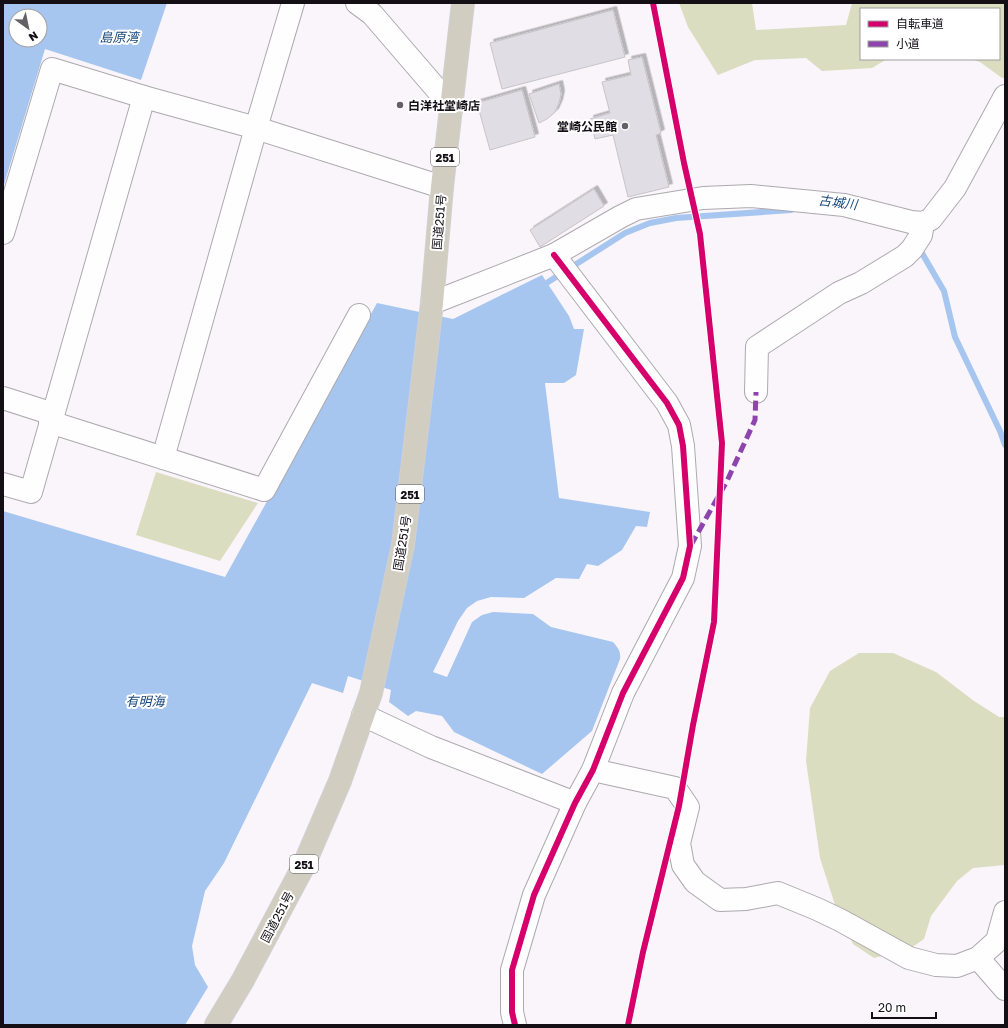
<svg xmlns="http://www.w3.org/2000/svg" width="1008" height="1028" viewBox="0 0 1008 1028" font-family="'Golos Text','Noto Sans JP',sans-serif">
<style>
.green{fill:#daddbf}
.water{fill:#a6c6f0;fill-rule:evenodd}
.lines{fill:none;stroke-linecap:round;stroke-linejoin:round}
.stream{stroke:#a6c6f0;stroke-width:6}
.building{fill:#e0dde5;stroke:#c6c4ca;filter:url(#shadow)}
.minor-casing{stroke:#ada9af;stroke-width:24}
.highway-casing{stroke:#d2d0d3;stroke-width:24}
.minor{stroke:#fefefe;stroke-width:22}
.highway{stroke:#d1cdc0;stroke-width:22}
.quiet{stroke:#8e44ad;stroke-width:5;stroke-dasharray:10 5;stroke-linecap:butt}
.cycleway-casing{stroke:#fff;stroke-width:8}
.cycleway{stroke:#d6006c;stroke-width:6}
.poi-dot{fill:#646066;stroke:#fff;stroke-width:1.5}
.labels{text-anchor:middle;dominant-baseline:central;stroke-width:4;stroke-linejoin:round;paint-order:stroke}
.shield{fill:#fff;stroke:#5a575b;stroke-width:1}
.shield-label{font-size:11px;font-weight:bold;fill:#130f15}
.poi-label{font-size:12px;font-weight:bold;fill:#130f15;stroke:#fff;text-anchor:start}
.street-label{font-size:12px;fill:#130f15;stroke:#fff}
.water-label{font-size:13px;font-style:italic;fill:#18487b;stroke:#fff}
</style>
<defs>
<filter id="shadow"><feDropShadow dx="3.5" dy="-3.5" stdDeviation="0" flood-color="#0004"/></filter>
</defs>
<rect width="100%" height="100%" fill="#f9f5fb"/>
<!-- green -->
<g class="green">
<polygon points="679,3 752,3 756,30 846,25 852,3 1005,3 1005,78 1002,78 980,62 971,59 999,59 999,9 861,9 861,59 887,59 872,68 822,71 806,58 755,60 718,75 688,27"/>
<polygon points="156,472 258,503 220,561 136,535"/>
<polygon points="859,653 893,653 936,672 974,701 999,717 1005,717 1005,865 973,868 957,881 931,916 924,939 911,948 874,958 853,944 836,908 820,858 806,761 810,708 830,671"/>
</g>
<!-- water -->
<g class="water">
<path d="M3,3H167L141,80L45,49L3,188ZM16,16H40V40H16Z"/>
<path d="M542,275L569,316L574,329H584L576,375L564,383H545L559,498L650,512L647,527L636,526L622,550L598,566L587,564L579,579L556,578L524,598L491,597L477,601L467,608L458,621L433,672L447,677L472,622L482,615L493,612L533,614L551,627L613,642C618,648 621,651 620,659L592,731L542,774L454,732L442,716L416,711L408,716L389,702L391,690L348,676L343,693L312,683L224,863L205,891L192,946L195,965L208,987L185,1025H3V511L225,577L377,303L453,319Z"/>
</g>
<g class="lines">
<!-- stream -->
<g class="stream">
<polyline points="919,248 944,291 955,337 1000,431 1005,445"/>
<polyline points="545,284 625,233 650,223 676,218 791,210"/>
</g>
</g>
<!-- building -->
<g class="building">
<polygon points="613,10 625,57 502,89 490,43"/>
<polygon points="642,57 661,133 656,135 669,187 628,197 613,135 595,139 590,119 610,113 602,82 631,75 628,60"/>
<polygon points="559,84 561,94 559,103 555,112 547,119 539,123 529,94"/>
<polygon points="522,90 535,137 490,150 477,103"/>
<polygon points="594,189 604,206 540,247 530,230"/>
</g>
<g class="lines">
<!-- minor casing -->
<g class="minor-casing">
<g id="minor">
<polyline points="357,3 372,14 452,107"/>
<polyline points="3,233 52,69 144,97 256,128 442,187"/>
<polyline points="432,303 554,255 620,217 636,209 703,198 751,196 844,205 911,222 923,223 931,219 955,188 1005,96"/>
<polyline points="756,392 757,347 839,293 861,283 905,256 912,249 921,235 923,223"/>
<polyline points="3,398 53,414"/>
<polyline points="50,422 264,490 359,315"/>
<polyline points="163,458 256,128 293,3"/>
<polyline points="3,484 31,492 144,97"/>
<polyline points="363,715 431,747 575,803"/>
<polyline points="593,770 675,788 688,807 679,843 683,865 695,882 720,900 746,899 778,893 817,909 840,920 909,958 936,965 957,966 978,958 997,941 1005,912"/>
<polyline points="978,958 1005,989"/>
<polyline points="515,1025 512,1012 512,970 534,895 575,803 593,770 623,693 683,578 690,546 683,446 679,425 667,403 554,255"/>
</g>
</g>
<!-- highway casing -->
<g class="highway-casing">
<polyline id="highway" points="216,1025 243,980 303,867 340,781 371,693 403,545 432,303 442,187 463,3"/>
</g>
<!-- minor -->
<use href="#minor" class="minor"/>
<!-- highway -->
<use href="#highway" class="highway"/>
<!-- quiet -->
<polyline class="quiet" points="691,545 727,481 755,420 756,392"/>
<!-- cycleway casing -->
<g class="cycleway-casing">
<g id="cycleway">
<polyline points="515,1025 512,1012 512,970 534,895 575,803 593,770 623,693 683,578 690,546 683,446 679,425 667,403 554,255"/>
<polyline points="628,1025 643,952 679,806 693,725 714,622 722,443 700,234 684,163 653,3"/>
</g>
</g>
<!-- cycleway -->
<use href="#cycleway" class="cycleway"/>
</g>
<!-- markers -->
<g class="poi-dot">
<circle cx="400" cy="105" r="4"/>
<circle cx="625" cy="126" r="4"/>
</g>
<g class="labels">
<!-- shield labels -->
<g class="shield">
<rect x="431" y="148" width="28" height="18" rx="3"/>
<rect x="396" y="485" width="28" height="18" rx="3"/>
<rect x="290" y="855" width="28" height="18" rx="3"/>
</g>
<g class="shield-label">
<text x="445" y="157">251</text>
<text x="410" y="494">251</text>
<text x="304" y="864">251</text>
</g>
<!-- poi labels -->
<g class="poi-label">
<text x="408" y="105">白洋社堂崎店</text>
<text x="617" y="126" text-anchor="end">堂崎公民館</text>
</g>
<!-- street labels -->
<g class="street-label">
<text transform="translate(439 222) rotate(-85)">国道251号</text>
<text transform="translate(402 543) rotate(-81)">国道251号</text>
<text transform="translate(277 917) rotate(-62)">国道251号</text>
</g>
<!-- water labels -->
<g class="water-label">
<text x="119" y="37">島原湾</text>
<text transform="translate(838 202) rotate(7)">古城川</text>
<text x="145" y="701">有明海</text>
</g>
</g>
<!-- border -->
<rect width="1008" height="1028" fill="none" stroke="#130f15" stroke-width="8"/>
<!-- legend -->
<rect x="860" y="8" width="140" height="52" fill="#ffffff" stroke="#a19fa1"/>
<rect x="868" y="21" width="20" height="6" fill="#d6006c" stroke="#a19fa1"/>
<text x="896" y="28" font-size="12" fill="#130f15">自転車道</text>
<rect x="868" y="41" width="20" height="6" fill="#8e44ad" stroke="#a19fa1"/>
<text x="896" y="48" font-size="12" fill="#130f15">小道</text>
<!-- north arrow -->
<g transform="translate(28 28) rotate(147)"><circle r="19" fill="#ffffff" stroke="#a19fa1"/>
<path d="M0-3L7 15L0 10L-7 15Z" fill="#646066"/>
<text y="-6" font-size="11" font-weight="bold" text-anchor="middle" fill="#130f15">N</text>
</g>
<!-- scale -->
<path d="M872 1012v6h64v-6" fill="none" stroke="#130f15" stroke-width="2"/>
<text x="878" y="1012" font-size="12" fill="#130f15" stroke="#ffffff" stroke-width="3" paint-order="stroke">20 m</text>
</svg>
